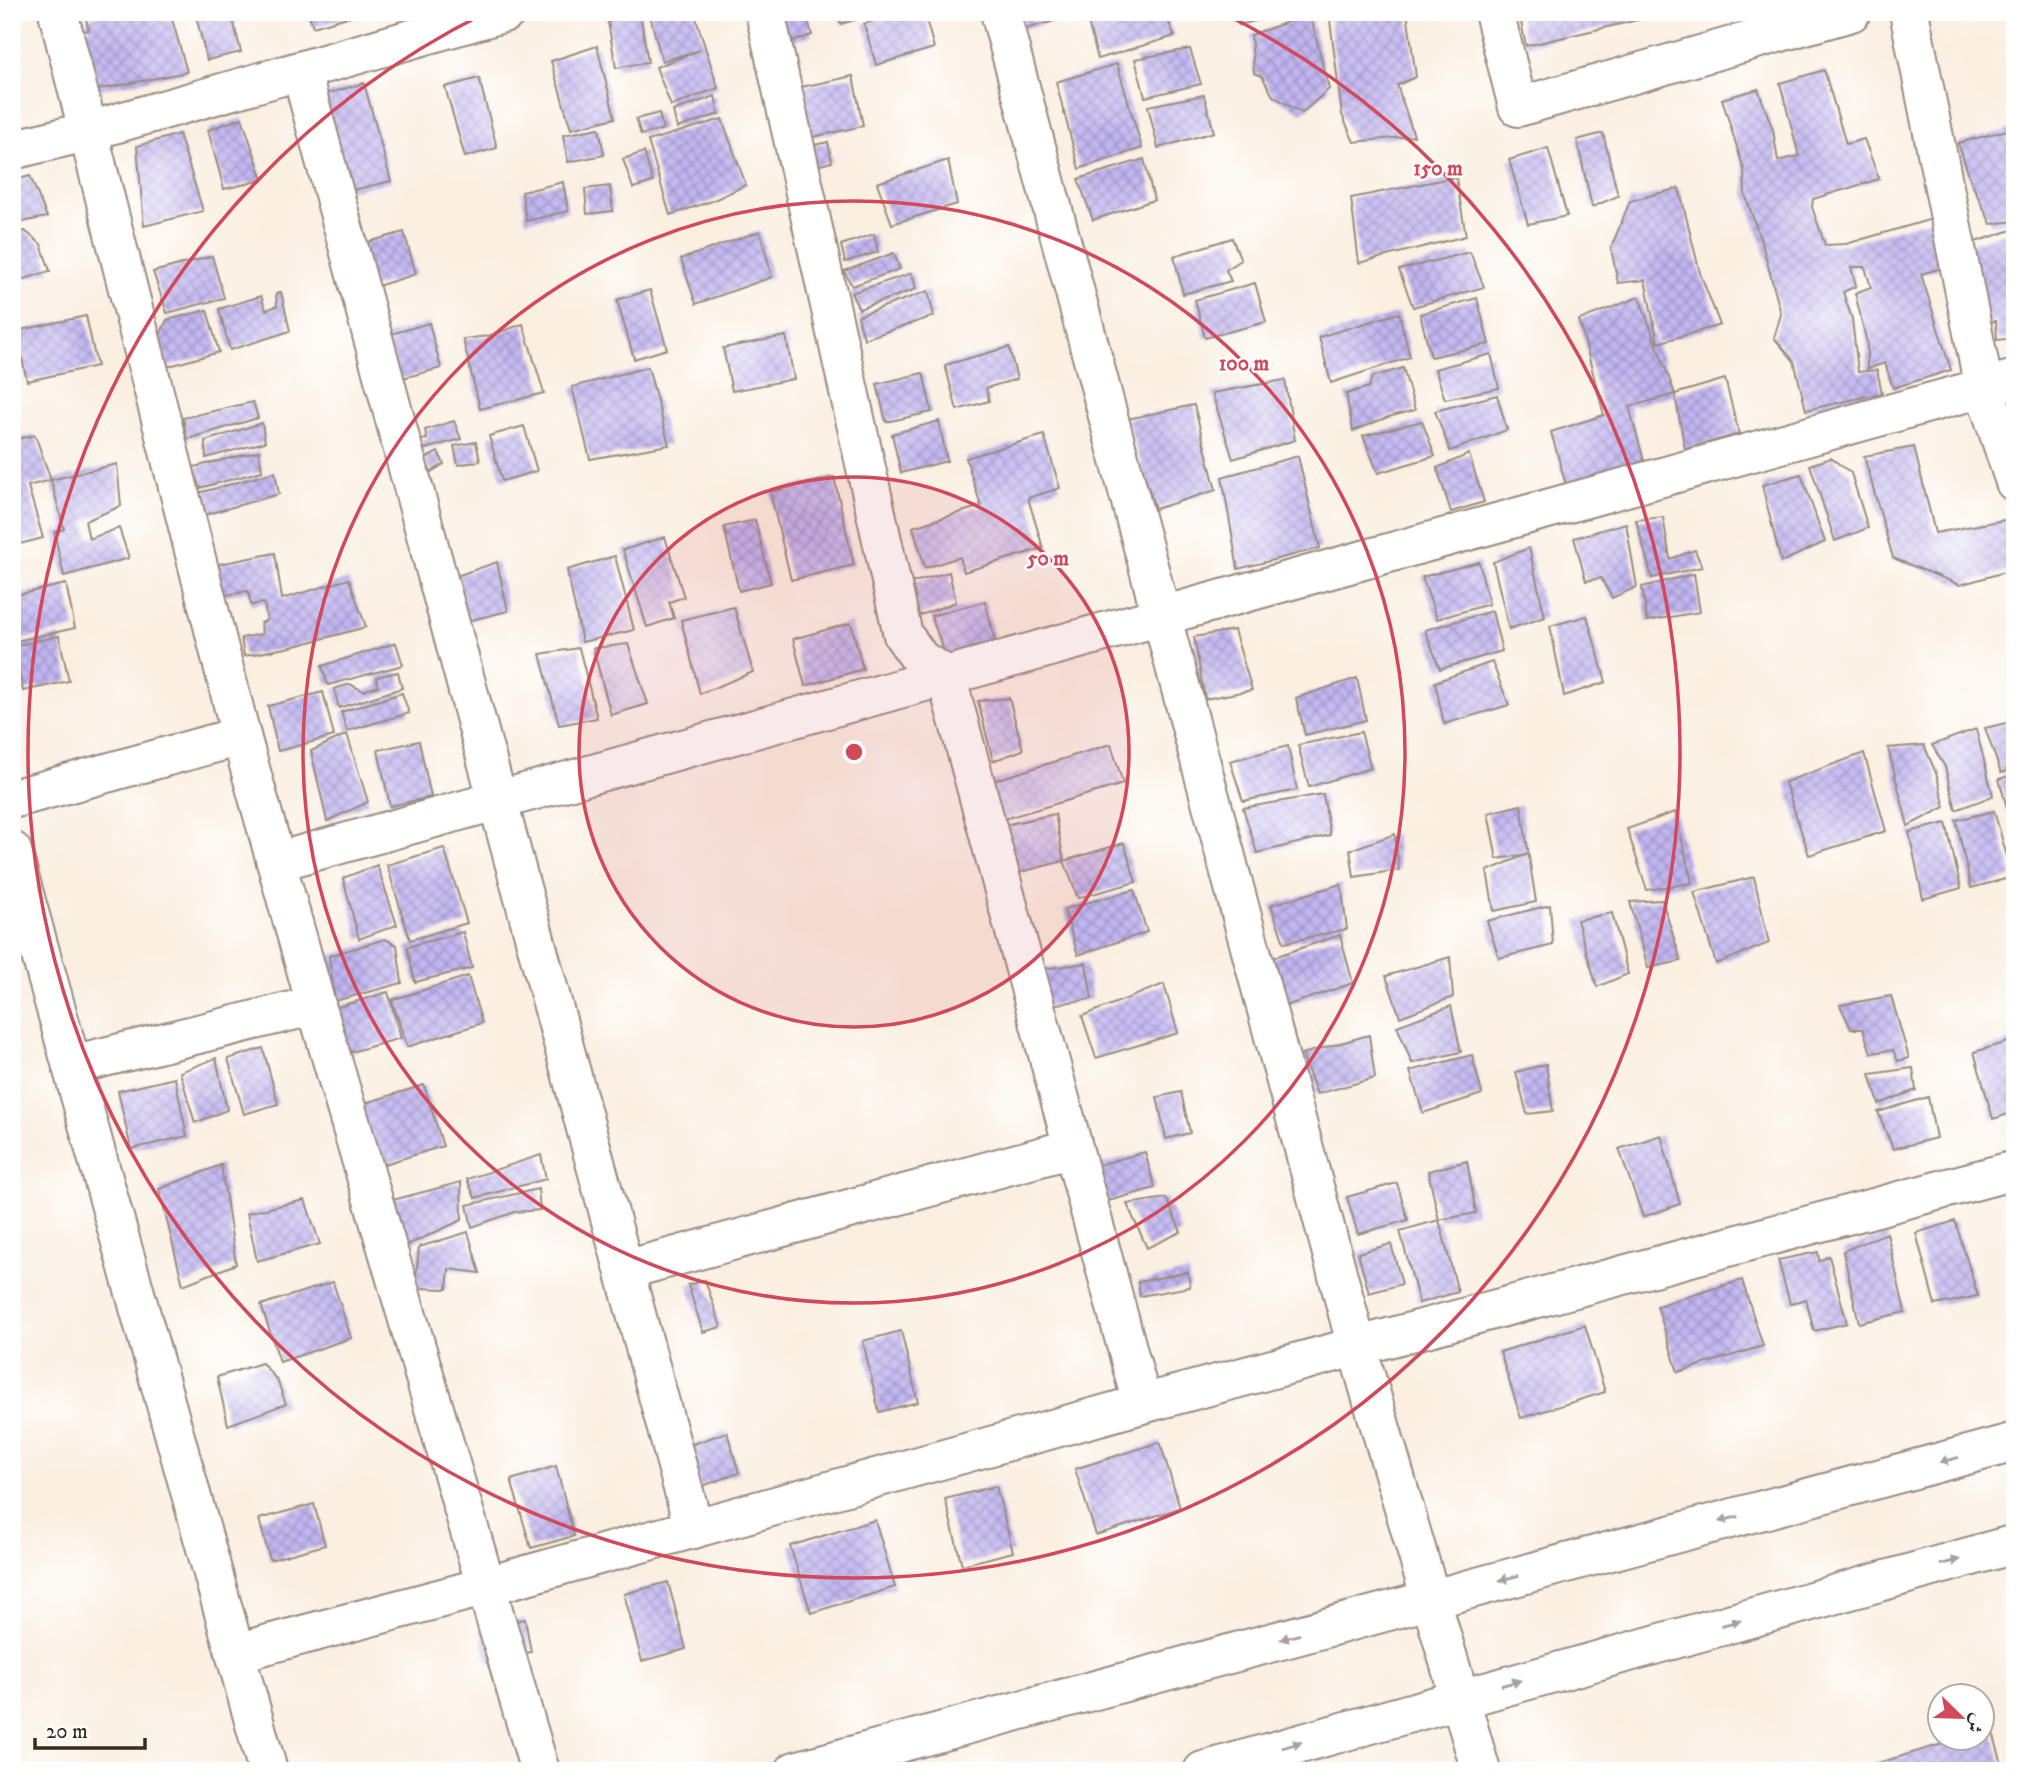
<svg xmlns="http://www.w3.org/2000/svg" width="2027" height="1783" viewBox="0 0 2027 1783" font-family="'IM FELL DW Pica',Amiri,serif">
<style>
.building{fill:url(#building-cross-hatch)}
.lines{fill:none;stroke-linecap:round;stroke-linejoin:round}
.minor-casing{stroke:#9a8c80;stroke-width:42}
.tertiary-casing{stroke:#9a8c80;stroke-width:42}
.minor{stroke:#fff;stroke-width:38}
.tertiary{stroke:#fff;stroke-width:38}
.oneway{fill:#a79f9a}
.ring{fill:none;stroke:#d1495b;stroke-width:3.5}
.centre{fill:#d1495b;stroke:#fff;stroke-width:3.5}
.ring-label{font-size:21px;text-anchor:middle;font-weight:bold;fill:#d1495b;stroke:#fff;stroke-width:5;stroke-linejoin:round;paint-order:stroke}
</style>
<defs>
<pattern id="building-cross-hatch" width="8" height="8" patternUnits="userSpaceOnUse" patternTransform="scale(1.75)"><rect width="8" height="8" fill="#c2b6f2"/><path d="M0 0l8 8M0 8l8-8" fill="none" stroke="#9f94c3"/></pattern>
</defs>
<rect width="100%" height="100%" fill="#fff"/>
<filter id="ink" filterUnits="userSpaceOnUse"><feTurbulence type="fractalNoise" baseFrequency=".0143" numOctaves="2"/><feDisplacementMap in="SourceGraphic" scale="14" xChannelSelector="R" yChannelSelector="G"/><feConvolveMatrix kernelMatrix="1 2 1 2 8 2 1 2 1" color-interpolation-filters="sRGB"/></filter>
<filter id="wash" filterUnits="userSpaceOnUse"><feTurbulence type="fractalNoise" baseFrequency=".00686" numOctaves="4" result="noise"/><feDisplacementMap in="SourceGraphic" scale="28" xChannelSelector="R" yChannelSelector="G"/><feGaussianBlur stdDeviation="1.57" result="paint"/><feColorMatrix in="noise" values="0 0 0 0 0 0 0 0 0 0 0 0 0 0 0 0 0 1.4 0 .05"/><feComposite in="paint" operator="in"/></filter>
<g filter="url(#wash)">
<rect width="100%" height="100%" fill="#faefe1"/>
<g id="blocks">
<!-- building -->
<g class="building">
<polygon points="109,12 170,12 187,72 86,92 72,33 89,30 86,19"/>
<polygon points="195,12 231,12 241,52 207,60"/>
<polygon points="308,12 350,12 351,16 313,27"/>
<polygon points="627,12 640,12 648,62 616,68 607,16"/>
<polygon points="649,12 694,12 718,88 671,106 656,67 700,50 662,61"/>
<polygon points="776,12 806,12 812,35 780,45"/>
<polygon points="838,12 878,12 878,13 841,24"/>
<polygon points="903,12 924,12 934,48 876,65 864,24"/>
<polygon points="1017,12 1071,12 1072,16 1022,30"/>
<polygon points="1134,12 1164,12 1175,36 1098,59 1087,19"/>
<polygon points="1229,12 1287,12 1287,13 1239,25"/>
<polygon points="1329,12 1407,12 1416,77 1397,85 1414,136 1354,142 1342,115"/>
<polygon points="1519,12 1644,12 1646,18 1526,46"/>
<polygon points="1310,14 1329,89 1302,113 1273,96 1262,76 1254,73 1251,35"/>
<polygon points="597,46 615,118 571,129 551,61"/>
<polygon points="1190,49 1201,84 1145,97 1135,59"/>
<polygon points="1117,64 1142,148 1079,169 1056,82"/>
<polygon points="1824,70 1846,144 1864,139 1879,179 1813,199 1812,207 1825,245 1846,244 1932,219 1942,268 1921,274 1951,370 1893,388 1885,363 1867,369 1867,343 1855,293 1871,287 1865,267 1851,267 1856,286 1843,292 1852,319 1858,372 1877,370 1882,393 1806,410 1794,361 1774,338 1781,314 1763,247 1745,194 1744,170 1722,99 1758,89 1773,130 1778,161 1799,156 1780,83"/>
<polygon points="853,76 863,126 803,139 792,89"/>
<polygon points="479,78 497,148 465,157 445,87"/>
<polygon points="364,83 391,181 328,196 309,99"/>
<polygon points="1204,95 1214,132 1158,148 1148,106"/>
<polygon points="715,96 719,114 677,128 673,111"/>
<polygon points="659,113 663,129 641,135 636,119"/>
<polygon points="242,118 263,180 224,189 208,130"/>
<polygon points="722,119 746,185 712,201 670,215 648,141"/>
<polygon points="599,128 604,155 568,162 563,135"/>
<polygon points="2015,128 2015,221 1991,224 1972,184 1958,143"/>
<polygon points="1603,133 1618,196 1592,207 1577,140"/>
<polygon points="179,134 203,211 144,226 137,146"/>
<polygon points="828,142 832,162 797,171 792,150"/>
<polygon points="1548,148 1567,216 1528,224 1509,160"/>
<polygon points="644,152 653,182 633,188 623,159"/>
<polygon points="1144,159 1154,200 1093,220 1078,179"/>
<polygon points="948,160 957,204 892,224 877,183"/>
<polygon points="30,176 47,217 16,223 12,214 12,181"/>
<polygon points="1456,177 1466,236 1359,263 1351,198"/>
<polygon points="563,182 568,211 526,221 522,192"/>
<polygon points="610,186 613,211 587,214 585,189"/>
<polygon points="1679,188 1700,273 1720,325 1658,343 1645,280 1618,283 1611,248 1630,201"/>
<polygon points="2015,229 2015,338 1997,340 1996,321 1983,323 1969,244"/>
<polygon points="25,231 41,244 50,271 12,283 12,233"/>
<polygon points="760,231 772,277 696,304 681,259"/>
<polygon points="404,232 416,274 342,297 332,252"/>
<polygon points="874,234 878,252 845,262 841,245"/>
<polygon points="1232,238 1241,260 1226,270 1231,281 1183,294 1174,256"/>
<polygon points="1470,252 1484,287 1413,307 1399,270"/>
<polygon points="894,253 900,269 852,286 844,271"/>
<polygon points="212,256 224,298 167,313 153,272"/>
<polygon points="912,273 916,289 859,309 851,293"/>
<polygon points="1255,283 1266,322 1205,338 1195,300"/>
<polygon points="650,290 667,349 634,359 617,300"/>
<polygon points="928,291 934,316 864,339 858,316"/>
<polygon points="281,292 290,331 230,350 219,309 261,296 266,310 277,306 276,294"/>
<polygon points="1639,297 1675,394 1629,407 1644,461 1566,485 1551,432 1604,415 1579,320"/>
<polygon points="1477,298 1489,344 1431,357 1420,314"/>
<polygon points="207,310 219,352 166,367 159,337 167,320"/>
<polygon points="1399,313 1410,357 1331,383 1319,337"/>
<polygon points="86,316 97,366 27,381 16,331"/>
<polygon points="429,323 441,368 380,384 374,339"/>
<polygon points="523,324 544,393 480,409 463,339 488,336"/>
<polygon points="786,336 794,379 732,391 723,348"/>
<polygon points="1009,347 1017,379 986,388 989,401 957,410 945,365"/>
<polygon points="1491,354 1499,388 1445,399 1435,369"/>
<polygon points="648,367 669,445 590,459 572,387"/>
<polygon points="1403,368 1415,410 1388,417 1353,431 1346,394 1369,387 1372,377"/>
<polygon points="923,373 932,412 886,422 877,384"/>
<polygon points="1725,379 1739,434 1685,449 1675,394"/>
<polygon points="1285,380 1295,440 1233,459 1212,393"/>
<polygon points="1497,395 1507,430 1450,451 1435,411"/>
<polygon points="253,402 258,418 187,439 183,418"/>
<polygon points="1194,405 1216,490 1155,509 1127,419"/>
<polygon points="454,421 461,439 399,456 407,434 421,440 427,439 425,430"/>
<polygon points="939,421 947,461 901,473 892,434"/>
<polygon points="1422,421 1435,456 1378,473 1363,436"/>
<polygon points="262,423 265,442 206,458 205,441"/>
<polygon points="524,426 537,471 502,481 489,436"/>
<polygon points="35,435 51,480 28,486 43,538 12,546 12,440"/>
<polygon points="1044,435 1060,488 1028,498 1043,548 964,572 960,557 925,568 913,527 981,506 966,458"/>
<polygon points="476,442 480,461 458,465 454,446"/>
<polygon points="1914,447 1935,533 2015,518 2015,569 1960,585 1893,558 1864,456"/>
<polygon points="259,451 262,471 196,489 190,468"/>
<polygon points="438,452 444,464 431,472 424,459"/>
<polygon points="1469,454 1484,502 1451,512 1437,468"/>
<polygon points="1298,456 1320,548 1238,569 1222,477"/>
<polygon points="1831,458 1851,473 1868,528 1835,541 1810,465"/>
<polygon points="117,464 121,506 85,521 89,539 119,528 129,558 64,576 54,532 64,529 51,480"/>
<polygon points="275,472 279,494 204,515 195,494"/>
<polygon points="1801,474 1825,542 1781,562 1762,485"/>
<polygon points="834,477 854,565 791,580 770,492"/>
<polygon points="1663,517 1670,559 1695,550 1702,567 1652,578 1636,520"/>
<polygon points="755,520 771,583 739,591 724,527"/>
<polygon points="1626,523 1637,587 1612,598 1601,578 1586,581 1574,538"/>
<polygon points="665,537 684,597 669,602 674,618 647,627 623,550"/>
<polygon points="1529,548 1545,617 1509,629 1493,562"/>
<polygon points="275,553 282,599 349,579 366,627 291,647 244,656 241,638 262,634 261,623 267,620 264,603 251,605 248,591 216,597 209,566"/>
<polygon points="615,556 634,630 582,642 567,570"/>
<polygon points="497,562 508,611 451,625 439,582"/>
<polygon points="1479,562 1489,604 1437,619 1422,577"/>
<polygon points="949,572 956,602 910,619 900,586"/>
<polygon points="1694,574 1700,612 1647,621 1642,587"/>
<polygon points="66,584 75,628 12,642 12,596"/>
<polygon points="985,601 995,641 946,656 931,616"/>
<polygon points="734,607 753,672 700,694 681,620"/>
<polygon points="1492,611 1502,651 1440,669 1425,630"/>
<polygon points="1587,616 1606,682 1564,696 1550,626"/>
<polygon points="851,623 863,669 805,686 793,639"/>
<polygon points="1234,630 1252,690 1205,699 1194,637"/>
<polygon points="59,636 69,681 23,691 14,646"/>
<polygon points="396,643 403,665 328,685 322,666"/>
<polygon points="628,644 648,704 611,715 593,648"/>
<polygon points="579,648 597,718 559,725 540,654"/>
<polygon points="1492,662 1509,705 1444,724 1435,682"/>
<polygon points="398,672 402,688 339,708 334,689 350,684 363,691 378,686 376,677"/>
<polygon points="1357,678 1366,720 1305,735 1296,698"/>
<polygon points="323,692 334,736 278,751 268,706"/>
<polygon points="402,693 409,713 347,731 341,712"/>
<polygon points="1009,698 1023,750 993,761 978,701"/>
<polygon points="2015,721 2015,769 2001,773 1985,728"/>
<polygon points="1976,729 1993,796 1956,810 1945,767 1932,745"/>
<polygon points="1361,732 1371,768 1309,787 1298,745"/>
<polygon points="347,734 368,802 327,821 311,751"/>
<polygon points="419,741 431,797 390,806 378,750"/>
<polygon points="1111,744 1123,784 997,821 986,783"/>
<polygon points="1924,745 1936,773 1945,807 1908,826 1888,748"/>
<polygon points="1288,746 1297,790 1243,801 1230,761"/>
<polygon points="1864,753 1886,831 1809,855 1785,782"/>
<polygon points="2015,774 2015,818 2010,819 1999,779"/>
<polygon points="1323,794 1330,835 1257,853 1243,808"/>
<polygon points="1521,805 1536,902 1494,911 1487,871 1528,854 1497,859 1488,813"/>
<polygon points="1994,811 2013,877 1971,888 1956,820"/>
<polygon points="1675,812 1692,883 1647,890 1627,829"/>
<polygon points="1055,814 1064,861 1009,875 996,827"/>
<polygon points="1946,823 1961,888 1923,899 1909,832"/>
<polygon points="1395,834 1399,870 1354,877 1350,850"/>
<polygon points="1124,843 1136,882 1078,898 1064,861"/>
<polygon points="444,848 467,923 410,940 387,865"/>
<polygon points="377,865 397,925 359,939 343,878"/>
<polygon points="1754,877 1769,943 1716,964 1694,892"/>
<polygon points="1341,884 1347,929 1284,943 1271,905"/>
<polygon points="1134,890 1147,932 1078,955 1064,909"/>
<polygon points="1662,900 1681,961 1648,968 1630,902"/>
<polygon points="1550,905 1553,945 1499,958 1487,921"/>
<polygon points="1612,913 1628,974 1597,987 1577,920"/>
<polygon points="463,932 472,968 415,982 407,947"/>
<polygon points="1340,935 1353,983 1277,1009 1265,960"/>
<polygon points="385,939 397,945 402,983 335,1001 329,956"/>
<polygon points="1450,957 1453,997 1400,1017 1386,976"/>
<polygon points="1086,963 1092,999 1044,1006 1036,970"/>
<polygon points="468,976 482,1023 407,1047 392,1000"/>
<polygon points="1164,984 1178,1033 1096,1058 1082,1016"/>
<polygon points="388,992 401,1038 344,1054 331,1009"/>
<polygon points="1891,996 1909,1058 1898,1061 1893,1050 1871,1053 1863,1029 1851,1029 1840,1005"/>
<polygon points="1451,1006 1461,1052 1412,1063 1397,1026"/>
<polygon points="1369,1035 1375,1078 1317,1094 1302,1054"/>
<polygon points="2015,1040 2015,1112 1993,1119 1974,1052"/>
<polygon points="263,1048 278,1104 244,1114 228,1059"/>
<polygon points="1472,1055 1482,1094 1423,1113 1410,1071"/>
<polygon points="216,1058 227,1110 195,1123 180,1072"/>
<polygon points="1546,1064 1553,1111 1527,1114 1516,1072"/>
<polygon points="1913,1068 1916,1090 1879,1104 1870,1074"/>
<polygon points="175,1078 187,1136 131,1149 118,1091"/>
<polygon points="424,1085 443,1146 375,1167 356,1106"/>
<polygon points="1181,1092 1190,1133 1166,1139 1157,1097"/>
<polygon points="1928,1097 1936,1138 1893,1149 1878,1112"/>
<polygon points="1661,1135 1680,1204 1643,1217 1619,1149"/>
<polygon points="1145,1152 1155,1188 1101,1203 1091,1167"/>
<polygon points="541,1155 546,1179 475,1198 467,1179"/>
<polygon points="1467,1161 1476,1213 1439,1220 1428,1171"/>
<polygon points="221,1165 236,1264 183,1285 159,1189"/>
<polygon points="461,1182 462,1220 403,1247 393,1200"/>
<polygon points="1397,1183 1408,1220 1358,1234 1347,1197"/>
<polygon points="538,1189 540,1210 515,1212 472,1227 467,1205"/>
<polygon points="1166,1198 1181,1232 1147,1248 1127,1204"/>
<polygon points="305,1200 320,1244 257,1261 247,1213"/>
<polygon points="1439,1220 1458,1292 1419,1303 1400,1231"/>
<polygon points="1955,1221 1978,1296 1935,1305 1916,1233"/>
<polygon points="468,1232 480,1273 449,1269 447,1289 415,1288 419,1247"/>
<polygon points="1887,1233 1905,1312 1859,1323 1843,1251"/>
<polygon points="1391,1244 1402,1284 1369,1293 1358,1253"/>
<polygon points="1818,1252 1819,1261 1829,1256 1847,1323 1814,1331 1806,1299 1790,1304 1778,1260"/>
<polygon points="1188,1272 1190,1287 1140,1296 1138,1282"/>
<polygon points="705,1280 721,1327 703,1332 688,1285"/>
<polygon points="1742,1280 1763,1346 1678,1372 1657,1306"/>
<polygon points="333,1282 351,1338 280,1362 261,1305"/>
<polygon points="1585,1325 1605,1392 1521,1418 1500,1352"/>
<polygon points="901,1331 918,1402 879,1412 863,1341"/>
<polygon points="262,1363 277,1380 286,1404 228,1425 217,1377"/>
<polygon points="727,1432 739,1473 700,1487 690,1445"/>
<polygon points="1160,1442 1180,1508 1096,1535 1075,1469"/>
<polygon points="556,1466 574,1536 531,1548 511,1480"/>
<polygon points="996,1486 1013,1552 962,1565 945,1499"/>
<polygon points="314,1504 325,1545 270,1560 259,1519"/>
<polygon points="875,1520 895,1587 811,1613 790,1546"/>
<polygon points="668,1582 686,1649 642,1661 624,1594"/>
<polygon points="525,1619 531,1652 487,1662 480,1628"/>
<polygon points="1992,1729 2004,1771 1869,1771 1868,1766 1963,1738 1982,1738 1982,1732"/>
</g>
</g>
</g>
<g filter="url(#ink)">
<use href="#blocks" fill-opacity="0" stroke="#9a8c80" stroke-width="2"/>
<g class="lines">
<!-- minor casing -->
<g class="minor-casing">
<g id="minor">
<polyline points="58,12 241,736 316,1005 540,1771"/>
<polyline points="765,12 903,635 921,660 946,675 1142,1404"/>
<polyline points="1000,12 1357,1347 1481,1771"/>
<polyline points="1494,12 1518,107 1851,12"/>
<polyline points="1909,12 1984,388 2015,482"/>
<polyline points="301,71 694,1529"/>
<polyline points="12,150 89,131 506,12"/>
<polyline points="12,799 241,736"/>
<polyline points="276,862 2015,379"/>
<polyline points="72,1065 316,1005"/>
<polyline points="625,1270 1073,1148"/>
<polyline points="235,1653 487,1586 1142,1404 2015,1170"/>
</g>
</g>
<!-- tertiary casing -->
<g class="tertiary-casing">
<g id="tertiary">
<polyline points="12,851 268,1771"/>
<polyline points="795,1771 2015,1442"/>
<polyline points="1203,1771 2015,1544"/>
</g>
</g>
<!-- minor -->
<use href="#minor" class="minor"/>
<!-- tertiary -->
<use href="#tertiary" class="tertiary"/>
</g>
<!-- one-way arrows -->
<defs><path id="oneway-solid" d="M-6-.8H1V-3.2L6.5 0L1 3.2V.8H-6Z" transform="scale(1.75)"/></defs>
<g class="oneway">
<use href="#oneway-solid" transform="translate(1949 1460) rotate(165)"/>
<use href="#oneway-solid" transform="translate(1729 1519) rotate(165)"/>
<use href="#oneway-solid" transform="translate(1950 1562) rotate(-15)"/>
<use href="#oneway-solid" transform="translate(1509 1578) rotate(165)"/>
<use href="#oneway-solid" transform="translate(1731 1623) rotate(-15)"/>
<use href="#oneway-solid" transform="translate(1290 1637) rotate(165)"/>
<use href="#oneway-solid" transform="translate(1511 1683) rotate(-15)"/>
<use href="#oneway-solid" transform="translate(1292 1745) rotate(-16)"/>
</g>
</g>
<!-- distance rings -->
<circle cx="854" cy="752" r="275" fill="#d1495b" fill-opacity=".12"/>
<g class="ring">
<circle cx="854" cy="752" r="275"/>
<circle cx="854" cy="752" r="551"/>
<path d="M1223 13A826 826 0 1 1 485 13"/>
</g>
<circle cx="854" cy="752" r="10" class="centre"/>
<g class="ring-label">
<text x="1438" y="175">150 m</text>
<text x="1244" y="370">100 m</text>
<text x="1048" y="565">50 m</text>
</g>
<!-- margin -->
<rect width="2027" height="1783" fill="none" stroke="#fff" stroke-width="42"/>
<!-- north arrow -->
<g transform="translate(1961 1717) rotate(113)"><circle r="33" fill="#ffffff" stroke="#b1aaa5" stroke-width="2"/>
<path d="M0-5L12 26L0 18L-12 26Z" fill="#d1495b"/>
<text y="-10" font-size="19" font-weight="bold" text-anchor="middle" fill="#3b2a1e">ش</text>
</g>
<!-- scale -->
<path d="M35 1738v10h110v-10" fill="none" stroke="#3b2a1e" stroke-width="3.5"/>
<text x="46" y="1738" font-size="21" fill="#3b2a1e" stroke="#ffffff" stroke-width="5" paint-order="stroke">20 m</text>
</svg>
